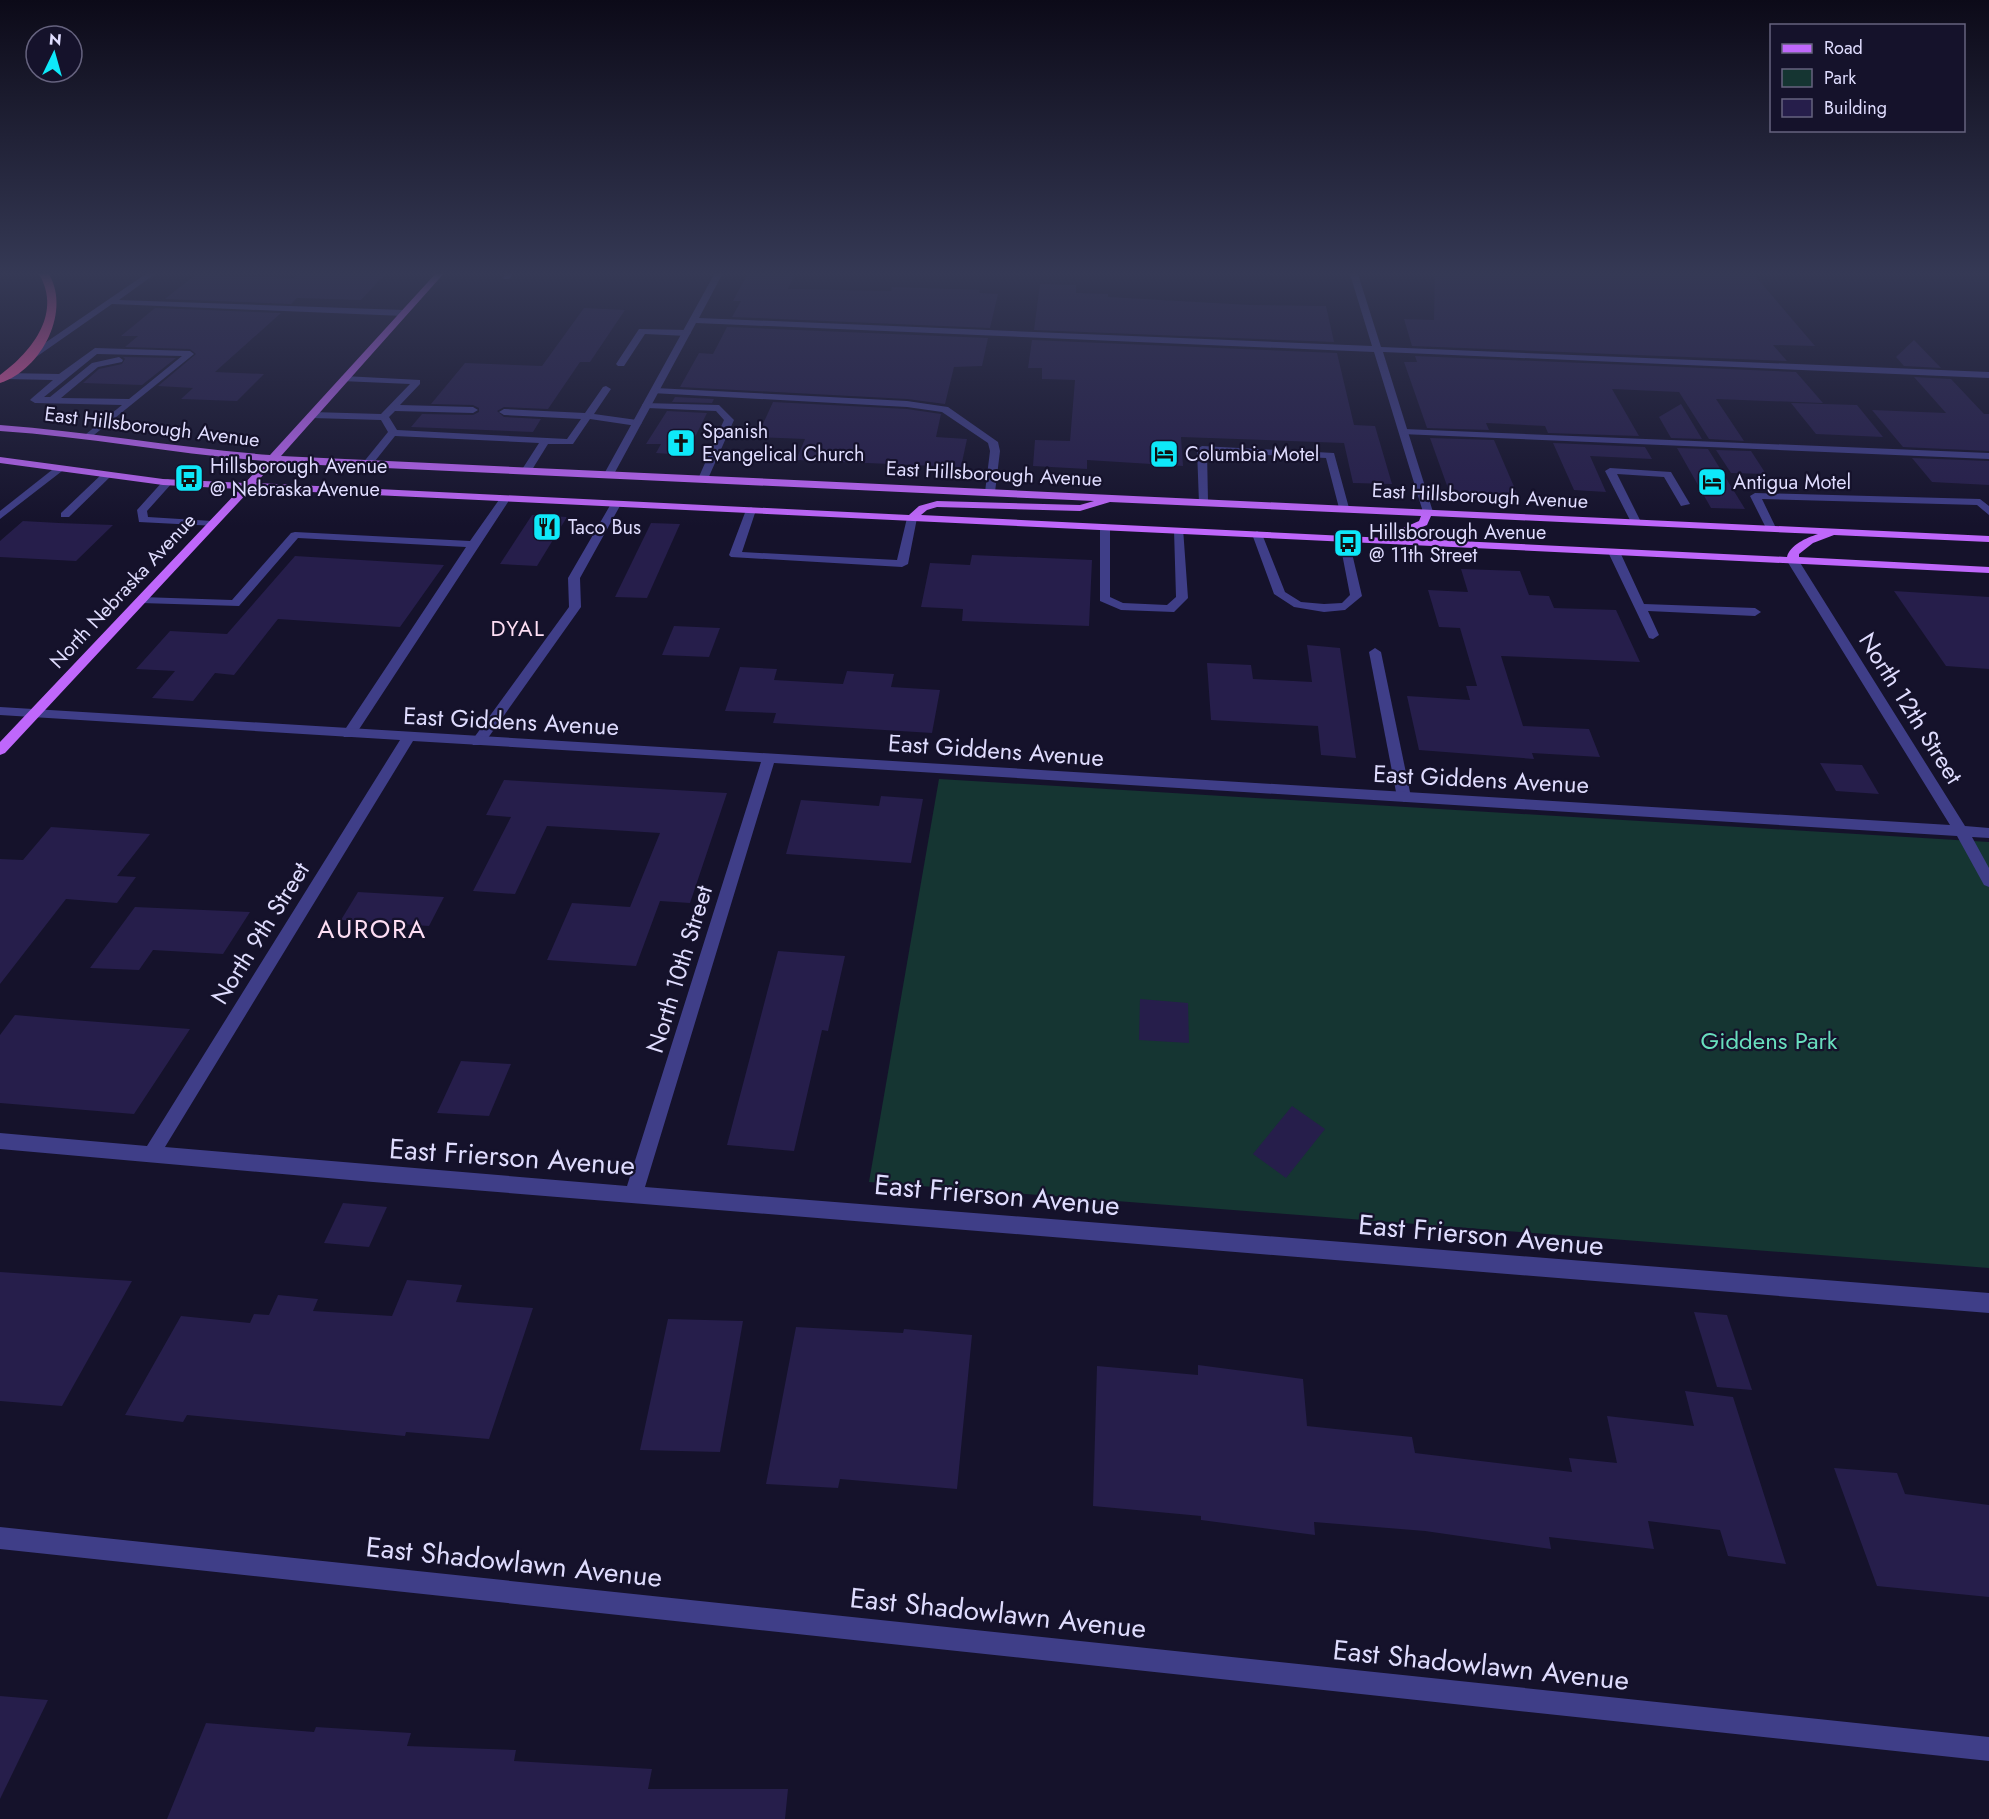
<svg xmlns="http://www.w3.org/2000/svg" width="1989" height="1819" viewBox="0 0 1989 1819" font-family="Jost,sans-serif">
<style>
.green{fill:#153532}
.building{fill:#261e4b}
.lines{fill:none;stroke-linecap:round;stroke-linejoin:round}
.lane{fill:#3f3e88;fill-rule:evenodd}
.street{fill:#3f3e88;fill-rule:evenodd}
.primary{fill:#bf67fb;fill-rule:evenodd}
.highway{fill:#fb5bac;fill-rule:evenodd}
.labels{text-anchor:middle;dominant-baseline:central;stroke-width:4.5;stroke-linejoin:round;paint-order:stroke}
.far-street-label{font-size:20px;fill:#dfdcfe;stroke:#15122b}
.far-poi-label{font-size:20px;fill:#dfdcfe;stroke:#15122b;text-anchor:start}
.far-neighbourhood-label{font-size:22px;letter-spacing:1.5px;fill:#fedef4;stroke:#15122b}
.street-label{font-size:24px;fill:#dfdcfe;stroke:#15122b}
.park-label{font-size:24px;fill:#68debd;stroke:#15122b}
.neighbourhood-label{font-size:26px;letter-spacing:1.5px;fill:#fedef4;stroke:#15122b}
.near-street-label{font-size:28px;fill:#dfdcfe;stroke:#15122b}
</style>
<rect width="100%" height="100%" fill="#15122b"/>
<!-- green -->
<polygon class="green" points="939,779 1989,842 1989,1268 869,1182"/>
<!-- building -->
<g class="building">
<polygon points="302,271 388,271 361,300 297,298 291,304 165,299 195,275 294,278"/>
<polygon points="749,271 796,271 788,289 891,291 892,287 980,290 979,293 998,294 990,328 732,317 741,301 733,301"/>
<polygon points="1435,271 1751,271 1815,346 1773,345 1787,361 1412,346 1404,319 1434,320"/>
<polygon points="1040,284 1076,285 1076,293 1108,294 1108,297 1250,305 1326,306 1334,342 1034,330"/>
<polygon points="155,308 281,313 215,372 264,374 237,401 181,399 193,388 158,386 196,354 190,349 125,347 138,336 121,336"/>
<polygon points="584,308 625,310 590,362 580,362 548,409 504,407 497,411 504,417 541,419 533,432 411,427 422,414 473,415 479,412 479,408 473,405 431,404 465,363 542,366"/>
<polygon points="727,327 988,338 982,366 954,367 945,404 907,399 680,387 699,353 713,354"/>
<polygon points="1032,340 1337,353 1354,425 1375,426 1392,484 1353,483 1344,443 1181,437 1183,466 1087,460 1087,469 1033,466 1035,440 1070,441 1075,380 1042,379 1042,368 1028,368"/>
<polygon points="1914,340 1941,368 1904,366 1896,357"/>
<polygon points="1415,356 1796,372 1823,403 1716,399 1744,441 1709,439 1679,392 1612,389 1639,436 1548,433 1545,426 1486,423 1489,430 1427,428 1404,362 1417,362"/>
<polygon points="123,357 176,358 142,385 83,383 99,369 122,364 125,359"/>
<polygon points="1914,377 1951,379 1984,414 1989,414 1989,451 1903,447 1872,410 1946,413"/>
<polygon points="675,397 714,399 712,403 672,402"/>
<polygon points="773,402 907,409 941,414 936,437 967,439 961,467 796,460 805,439 757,437"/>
<polygon points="1791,403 1857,405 1883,437 1816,434"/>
<polygon points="1681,404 1702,439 1671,438 1659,417"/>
<polygon points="667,411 707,413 686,455 656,453 661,444 646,444"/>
<polygon points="1430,438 1494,440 1518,496 1450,494"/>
<polygon points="1553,443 1645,447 1652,459 1590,456 1606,492 1574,490"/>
<polygon points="1677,448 1708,449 1745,509 1711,508"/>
<polygon points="1716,450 1751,451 1766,474 1731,473"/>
<polygon points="1912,458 1989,461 1989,485 1932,482"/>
<polygon points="532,515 567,517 537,566 500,564"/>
<polygon points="23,521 59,523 113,525 76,561 0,557 0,541"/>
<polygon points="651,523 680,524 647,598 615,597"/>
<polygon points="972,555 1092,560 1089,626 962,621 963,609 921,607 930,563 970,565"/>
<polygon points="295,556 444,565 400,627 278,619 234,675 215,673 193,701 152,698 175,671 136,669 170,631 227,634"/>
<polygon points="1461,569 1520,571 1529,595 1549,596 1554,608 1616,610 1640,662 1501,656 1523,726 1589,729 1600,757 1532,753 1534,759 1419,750 1407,696 1470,700 1466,686 1477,686 1460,628 1439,627 1428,590 1468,592"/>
<polygon points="1894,591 1989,597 1989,669 1946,666"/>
<polygon points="674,626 720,628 709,657 662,655"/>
<polygon points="1307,645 1340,648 1356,758 1321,755 1318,726 1211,720 1207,663 1251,665 1253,679 1312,682"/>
<polygon points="740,667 777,669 774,680 843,684 847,671 894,674 891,687 940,690 932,733 773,723 776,713 725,711"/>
<polygon points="1820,763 1862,765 1879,794 1836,791"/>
<polygon points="504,780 727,793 690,903 660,901 636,966 547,960 572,903 630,907 660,833 547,826 515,894 473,891 511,817 486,815"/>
<polygon points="881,796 923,799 911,863 786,854 801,800 879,806"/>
<polygon points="51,827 150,834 117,876 136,877 117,903 66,899 0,984 0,859 23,860"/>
<polygon points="358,892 444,897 429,926 341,920"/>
<polygon points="135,907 250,912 223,954 153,950 139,970 90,968"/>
<polygon points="778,951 845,956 828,1031 822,1030 794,1151 727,1145"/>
<polygon points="1140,999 1188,1003 1189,1043 1139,1040"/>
<polygon points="15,1015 60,1019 190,1029 134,1114 0,1103 0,1035"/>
<polygon points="461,1061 511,1064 489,1116 437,1113"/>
<polygon points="1292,1106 1325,1129 1286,1178 1253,1154"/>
<polygon points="343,1203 387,1207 369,1247 324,1243"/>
<polygon points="0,1272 132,1281 62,1406 0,1401"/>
<polygon points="407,1280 462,1285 456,1302 533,1308 489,1439 406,1432 405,1436 187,1415 183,1422 125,1415 181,1316 250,1323 254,1314 269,1315 278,1295 318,1299 313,1311 392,1316"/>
<polygon points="1694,1312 1727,1315 1752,1390 1717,1387"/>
<polygon points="668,1319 743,1321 720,1452 640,1450"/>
<polygon points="796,1327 903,1333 904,1329 972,1335 957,1489 840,1479 838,1488 766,1484"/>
<polygon points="1198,1365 1303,1379 1307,1426 1412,1437 1415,1453 1572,1472 1569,1458 1617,1463 1607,1416 1694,1426 1685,1391 1733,1397 1786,1564 1728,1556 1720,1530 1648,1521 1654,1549 1549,1537 1551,1549 1425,1531 1314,1522 1315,1535 1201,1520 1201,1516 1093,1506 1097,1366 1198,1375"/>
<polygon points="1834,1468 1897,1473 1905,1494 1989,1505 1989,1597 1877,1586"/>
<polygon points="0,1696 48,1700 0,1799"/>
<polygon points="206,1723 314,1732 316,1727 411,1733 407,1746 516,1750 514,1761 652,1769 648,1789 788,1789 785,1819 167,1819"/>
</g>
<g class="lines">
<!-- lane -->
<g class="lane">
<polygon points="507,271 515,271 509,279 503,279"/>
<polygon points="639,329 687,330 691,333 687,336 645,334 624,366 618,366 616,364"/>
<path d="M95,348L190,351L194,354L89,439L84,436L86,434L122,405L35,403L30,400L32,398L53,380L5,379L0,376L5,373L59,374ZM97,354L182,356L129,399L61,398L98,367L122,362L123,360L119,357L92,363L50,397H44Z"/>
<polygon points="344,376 420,380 420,384 400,405 473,407 478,410 473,413 395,411 389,417 397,430 567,439 581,419 504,415 499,412 504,409 585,413 603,387 606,386 611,389 594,414 637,420 642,423 637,426 590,419 573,444 548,444 530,473 526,474 521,471 539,443 395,436 371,466 367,467 362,464 388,432 381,420 312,418 307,415 312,412 381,414 410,384 341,381 341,377"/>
<polygon points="655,388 907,401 948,407 998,442 1000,451 995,492 990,495 985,492 990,451 988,443 942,412 907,407 652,393 650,391"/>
<polygon points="644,403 719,405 734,420 707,481 698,479 724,420 716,411 647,408 642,405"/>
<polygon points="1404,429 1989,453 1989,459 1401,434 1399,432"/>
<polygon points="1202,446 1334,453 1349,508 1344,511 1339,508 1326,458 1207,452 1208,501 1199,503 1197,449"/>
<polygon points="57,466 66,468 0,519 0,511"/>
<polygon points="1610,468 1671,472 1690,504 1681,506 1664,477 1617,474 1641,522 1632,524 1605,471"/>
<polygon points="103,473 112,475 69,517 61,517 61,513"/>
<polygon points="168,479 173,482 147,511 148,517 212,521 216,522 216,526 139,522 137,510 164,480"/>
<polygon points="1755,493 1980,499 1989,506 1989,515 1977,505 1762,499 1776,528 1771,531 1766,528 1750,496"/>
<polygon points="505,496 510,499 354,737 344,737 342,734 466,547 298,538 239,606 141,603 135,600 141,597 232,600 291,533 295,532 470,541 501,497"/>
<polygon points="612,502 621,504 580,578 581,607 483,745 473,745 471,742 473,739 569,607 568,578"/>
<polygon points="751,507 756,510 742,552 897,560 907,518 912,515 917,518 908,564 902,567 731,557 729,555 746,510"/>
<polygon points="1105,524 1110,527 1110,597 1123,603 1167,605 1176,597 1174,530 1183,528 1188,598 1174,612 1121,610 1100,601 1100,527"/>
<polygon points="1257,531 1262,534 1285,592 1301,602 1324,604 1342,603 1350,595 1339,538 1348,536 1362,596 1345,610 1324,612 1294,607 1274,594 1252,534"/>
<polygon points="1614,549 1620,552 1644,604 1755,608 1761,612 1755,616 1648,611 1659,635 1653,639 1649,638 1608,552"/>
<polygon points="1375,648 1381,652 1411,797 1404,802 1397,797 1369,652"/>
</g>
<!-- street -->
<g class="street">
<polygon points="150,271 159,271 119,300 404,310 408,313 404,316 112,304 29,362 23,362 23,358"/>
<polygon points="716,271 724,271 699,318 1372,346 1349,271 1357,271 1381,347 1989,372 1989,378 1383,352 1433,512 1428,515 1423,512 1374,352 696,323 614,474 605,476 604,474"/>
<path d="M1793,558L1799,561L1965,826L1989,828V838L1972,837L1989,868V887L1984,885L1957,836L774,763L645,1187L1989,1293V1313L373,1182L0,1149V1133L147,1146L400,740L0,715V707L1950,825L1787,561ZM413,741L761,762L627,1186L165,1147Z"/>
<polygon points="0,1527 1989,1737 1989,1761 0,1549"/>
</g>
<!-- primary -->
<path class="primary" d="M438,271H446L281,456L1989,536V542L1834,535L1813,543L1799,554V557L1989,567V573L251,489L5,753L0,755V742L240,489L163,485L0,463V457L163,479L245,483L265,461C176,454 89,437 0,431V425C91,432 180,448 270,455ZM275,462L319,465L1094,501L1080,505L937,501L919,506L909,515L256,483ZM1110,502L1421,516L1419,521L1387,535L1386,538L921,515L927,510L937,507L1080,511ZM1431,516L1818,534C1806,538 1790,545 1787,557L1397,538L1427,525Z"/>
<!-- highway -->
<path class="highway" d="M37,271H47C73,309 42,370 0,383V375C33,351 64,311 37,271Z"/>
</g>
<!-- sky -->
<linearGradient id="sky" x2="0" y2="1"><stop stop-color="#0c0a18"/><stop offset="0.52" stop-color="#353955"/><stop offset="1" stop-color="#353955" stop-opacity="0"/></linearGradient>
<rect width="1989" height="526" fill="url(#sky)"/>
<!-- icons -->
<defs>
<g id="church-square" transform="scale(1.5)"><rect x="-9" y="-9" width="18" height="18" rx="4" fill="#0ee8f9" stroke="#15122b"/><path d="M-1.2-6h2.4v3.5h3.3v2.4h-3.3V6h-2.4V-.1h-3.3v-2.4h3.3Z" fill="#111"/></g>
<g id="hotel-square" transform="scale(1.5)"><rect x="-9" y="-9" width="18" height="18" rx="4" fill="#0ee8f9" stroke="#15122b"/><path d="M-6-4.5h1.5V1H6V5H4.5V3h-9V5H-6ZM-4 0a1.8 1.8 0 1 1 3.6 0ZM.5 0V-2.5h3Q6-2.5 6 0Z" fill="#111"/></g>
<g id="bus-square" transform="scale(1.5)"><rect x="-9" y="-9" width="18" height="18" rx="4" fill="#0ee8f9" stroke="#15122b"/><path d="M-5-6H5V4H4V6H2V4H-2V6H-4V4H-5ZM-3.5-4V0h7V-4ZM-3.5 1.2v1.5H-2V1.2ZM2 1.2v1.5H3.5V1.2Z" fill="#111"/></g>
<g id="restaurant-square" transform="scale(1.5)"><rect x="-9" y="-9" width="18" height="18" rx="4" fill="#0ee8f9" stroke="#15122b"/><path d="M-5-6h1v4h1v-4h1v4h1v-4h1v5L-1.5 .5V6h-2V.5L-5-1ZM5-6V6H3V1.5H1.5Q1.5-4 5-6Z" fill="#111"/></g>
</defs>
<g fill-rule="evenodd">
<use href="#church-square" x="681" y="443"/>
<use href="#hotel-square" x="1164" y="454"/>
<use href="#bus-square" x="189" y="478"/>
<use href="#hotel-square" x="1712" y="482"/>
<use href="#restaurant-square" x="547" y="527"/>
<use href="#bus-square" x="1348" y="543"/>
</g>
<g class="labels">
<!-- far-street labels -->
<g class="far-street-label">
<text transform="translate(152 427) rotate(7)">East Hillsborough Avenue</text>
<text transform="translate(994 474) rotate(3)">East Hillsborough Avenue</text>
<text transform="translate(1480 496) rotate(3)">East Hillsborough Avenue</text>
<text transform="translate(123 591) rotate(-47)">North Nebraska Avenue</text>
</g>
<!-- far-poi labels -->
<g class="far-poi-label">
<text x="702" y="431">Spanish<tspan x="702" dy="23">Evangelical Church</tspan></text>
<text x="1185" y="454">Columbia Motel</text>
<text x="210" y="466">Hillsborough Avenue<tspan x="210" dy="23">@ Nebraska Avenue</tspan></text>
<text x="1733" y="482">Antigua Motel</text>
<text x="568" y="527">Taco Bus</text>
<text x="1369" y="532">Hillsborough Avenue<tspan x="1369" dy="23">@ 11th Street</tspan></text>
</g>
<!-- far-neighbourhood labels -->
<g class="far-neighbourhood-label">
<text x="518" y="628">DYAL</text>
</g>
<!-- street labels -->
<g class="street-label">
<text transform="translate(1911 708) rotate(58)">North 12th Street</text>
<text transform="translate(511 721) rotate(3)">East Giddens Avenue</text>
<text transform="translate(996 750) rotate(4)">East Giddens Avenue</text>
<text transform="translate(1481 779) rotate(3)">East Giddens Avenue</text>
<text transform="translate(260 933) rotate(-58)">North 9th Street</text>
<text transform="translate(679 969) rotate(-73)">North 10th Street</text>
</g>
<!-- park labels -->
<g class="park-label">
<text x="1769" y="1040">Giddens Park</text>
</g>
<!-- neighbourhood labels -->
<g class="neighbourhood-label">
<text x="372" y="929">AURORA</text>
</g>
<!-- near-street labels -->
<g class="near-street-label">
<text transform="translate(512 1157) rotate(4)">East Frierson Avenue</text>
<text transform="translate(997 1195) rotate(5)">East Frierson Avenue</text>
<text transform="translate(1481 1235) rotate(5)">East Frierson Avenue</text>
<text transform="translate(514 1562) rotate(6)">East Shadowlawn Avenue</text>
<text transform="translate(998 1613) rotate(6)">East Shadowlawn Avenue</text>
<text transform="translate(1481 1665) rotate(6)">East Shadowlawn Avenue</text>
</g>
</g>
<!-- legend -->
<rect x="1770" y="24" width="195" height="108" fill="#15122b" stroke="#66637f" stroke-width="1.5"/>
<rect x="1782" y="44" width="30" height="9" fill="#bf67fb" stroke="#66637f" stroke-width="1.5"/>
<text x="1824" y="54" font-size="18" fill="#dfdcfe">Road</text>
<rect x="1782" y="69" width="30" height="18" fill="#153532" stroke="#66637f" stroke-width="1.5"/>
<text x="1824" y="84" font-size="18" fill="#dfdcfe">Park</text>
<rect x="1782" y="99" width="30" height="18" fill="#261e4b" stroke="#66637f" stroke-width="1.5"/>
<text x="1824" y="114" font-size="18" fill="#dfdcfe">Building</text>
<!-- north arrow -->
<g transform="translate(54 54) rotate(5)"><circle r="28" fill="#15122b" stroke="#66637f" stroke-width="1.5"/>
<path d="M0-4.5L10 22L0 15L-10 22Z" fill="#0ee8f9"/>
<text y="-9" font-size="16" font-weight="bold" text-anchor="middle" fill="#dfdcfe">N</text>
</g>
</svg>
